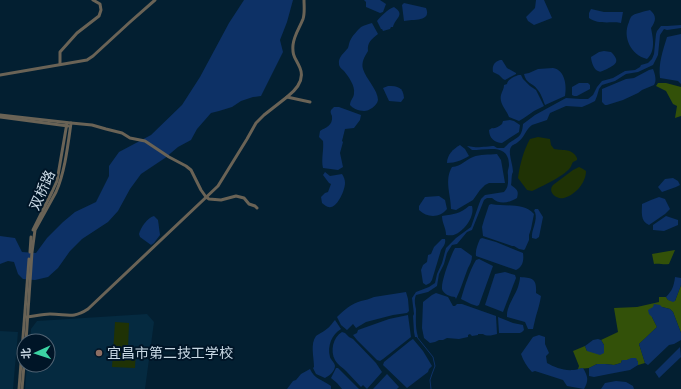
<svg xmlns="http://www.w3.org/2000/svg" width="681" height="389" viewBox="0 0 681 389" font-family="'DM Sans','Noto Sans SC',sans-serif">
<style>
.built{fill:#052a40}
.green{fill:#1f3205}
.forest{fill:#335109}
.water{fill:#0d3166}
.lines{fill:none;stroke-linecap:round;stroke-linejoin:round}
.stream{stroke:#0d3166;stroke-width:1}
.minor{stroke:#6a6356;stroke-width:3}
.education-dot{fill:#8d6e63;stroke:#001527;stroke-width:1.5}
.labels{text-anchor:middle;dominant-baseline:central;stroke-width:4;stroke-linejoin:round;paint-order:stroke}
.street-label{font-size:14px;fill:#c8d8e4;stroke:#001527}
.poi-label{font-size:14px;fill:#c8d8e4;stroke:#001527;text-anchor:start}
</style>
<rect width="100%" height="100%" fill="#031f31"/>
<!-- built -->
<g class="built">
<polygon points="147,314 154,322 145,389 25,389 27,365 48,365 48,341 30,341 31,329 37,321"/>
<polygon points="0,331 18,332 13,389 0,389"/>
</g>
<!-- green -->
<g class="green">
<path d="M538,137L550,139L551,145L554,149C564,151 572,148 577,158V160L573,162C572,163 571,167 570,168C564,176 541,187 532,191L527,190L518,178C520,164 523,152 530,139Z"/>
<path d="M579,167L583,169L586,171C586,183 575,195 564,198C557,200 547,192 553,185L573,170Z"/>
<polygon points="115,322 129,323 128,349 136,349 135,368 112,367"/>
</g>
<!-- forest -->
<g class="forest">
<polygon points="658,83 666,83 681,87 681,116 675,118 677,106 673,104 666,91 656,86"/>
<path d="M675,250L669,264C663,265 659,263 654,264L652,254Z"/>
<polygon points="681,285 681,333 673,312 670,309 662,307 652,317 657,327 639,344 645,363 638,365 638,362 635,358 627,360 622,360 621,363 614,365 605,364 597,364 589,368 578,369 579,366 573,351 585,346 587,351 604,345 601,340 618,332 614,308 637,307 659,302 659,297 666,297 668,300 675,301"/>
</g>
<!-- water -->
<g class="water">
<polygon points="244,0 293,0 287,22 280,40 283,52 261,96 253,97 241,101 232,107 219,111 211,113 197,129 191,140 178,147 165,158 141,174 130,189 118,211 108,222 82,239 70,251 58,268 48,277 35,280 23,279 18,274 14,262 8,261 0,264 0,236 15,238 22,252 36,253 47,238 63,222 75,212 96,202 109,176 109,166 119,152 151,135 182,105 200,77 229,23"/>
<polygon points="364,0 380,0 386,4 383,12 380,13 366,7 366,2"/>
<polygon points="536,0 544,0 552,18 534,25 528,21 526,17 535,8"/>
<path d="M404,3L426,8C432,22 413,19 404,21L402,5Z"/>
<path d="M394,7C406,15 395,18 393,27H391L390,29L383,31L382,29H381L377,21C381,16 388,9 394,7Z"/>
<path d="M591,9L604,12H623L621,23C611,21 598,25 589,18V13Z"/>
<path d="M650,10C657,16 656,21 651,28C653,38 656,51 647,59C631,55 622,37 629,22C629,21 631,16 632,16C633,14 646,11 650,10Z"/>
<path d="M372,23L378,34C372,39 367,42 368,51C365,56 361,62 363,69C366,79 378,90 378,100C377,106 369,111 364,111C359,111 352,108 350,105C350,100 354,98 354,93C355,86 349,77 344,71C342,69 339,67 339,64C338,57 344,53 348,48C349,45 349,42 351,39C353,35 358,30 361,27C364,25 369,24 372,23Z"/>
<path d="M681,25V28L667,30L664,29L660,35L658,55L653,65L638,72L626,74L615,81L602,85L599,89L597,96L595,101L589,104L582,107L566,106L550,113L547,120C542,122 537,123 532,125C526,129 524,138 518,142C515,145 511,144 510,150C509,155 513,166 513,172C511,175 512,181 511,185C517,190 519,190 517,198C509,203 499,205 492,198H487L484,200L472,230L467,232L457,244L452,245L447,253L444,264L439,274L437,286L428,292L416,295C414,300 415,304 416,309C416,319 415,327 418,337H415L414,332L413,316L414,314L412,298L416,292L429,287L435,283L437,274L442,263L446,248L456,238L471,227L479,204L481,199L485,195L504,192C509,187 508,181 508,175C507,171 509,168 509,165C509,143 487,150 472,150L467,146C470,146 471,147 474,147C478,148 489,146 494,146L497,148H504C505,147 507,145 509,143C518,137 522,137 523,124L535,115L566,98L581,99H588L593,95L597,87L602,81L613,78L625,71L635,70L640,67L641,65L648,63L652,59L654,54L656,34L657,31L661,26H667Z"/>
<path d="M681,34V84L678,81L660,78C658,64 663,50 667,37Z"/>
<path d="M604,51L611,52C620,61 617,64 607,69C604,70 601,73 598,71C594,70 591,61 591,57L599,52Z"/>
<path d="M500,60H502L507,68L516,73V74L505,80L503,79L499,75L493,72C492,66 494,62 500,60Z"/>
<path d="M553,68C565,70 567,86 565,96L545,105C543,100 541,93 537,89C533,83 526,84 524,74L529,73L538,69Z"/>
<path d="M653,69C655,74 657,81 654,85L642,90L638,93L623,100L607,105H605L602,102V89L626,79L634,78L649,70Z"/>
<path d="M519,75H521L523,79L530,86L536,90L544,106C541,108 537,109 534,111C529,114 525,118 519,121L509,117C506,109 499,104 501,95C502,91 504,89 504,85L507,84C508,79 515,76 519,75Z"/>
<polygon points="579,83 588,83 590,85 590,89 577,96 574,96 572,95 572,87"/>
<path d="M388,86C398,86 403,87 404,98L401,102L389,101L383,88Z"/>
<path d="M334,107H339L361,115L360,120L354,128L345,129L342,141L343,142L340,153L343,167L338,170L323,168C321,159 324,150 323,141L319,137L320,131C326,127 333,126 332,116C331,114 330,112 331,110Z"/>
<path d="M510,120L514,121L520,125L519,132L502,143C495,143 489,138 489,130L492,128C496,129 499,126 502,124L503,121Z"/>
<path d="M460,145L465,149L469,156C462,160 456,163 447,163C447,155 453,149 460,145Z"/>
<path d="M497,154L501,160L505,183H489L485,185L480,190L473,200L456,210L451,209C451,195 444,180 452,167C462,166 465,160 473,157C480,154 489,155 497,154Z"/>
<path d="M325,172L330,176L342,174C344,177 345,180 345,183C345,190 338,206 331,207C327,208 325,205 322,203L321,197L325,193L328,192L331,184L329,183L323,175Z"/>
<polygon points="673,178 678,181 680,185 676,187 662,192 658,187 665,179"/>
<path d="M439,196L445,200L447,209C440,218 427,218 419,210V206L425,197Z"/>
<path d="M659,197L665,199L670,209L665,214L649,225C640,221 642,212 642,204L651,200Z"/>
<path d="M491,204C505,207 524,202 534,214L531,229L529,235V240L525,249L524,250L519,249L514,246H512L483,236L482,227L484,220L489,205Z"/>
<path d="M469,206H472C475,216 465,230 456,234C453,236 449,235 446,235C446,228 442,223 442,216C455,214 459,214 469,206Z"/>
<path d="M535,209H538L543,217L539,237L536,239L532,238C531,230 538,221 535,212L534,211Z"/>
<path d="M154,216L158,220L160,235L154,243L151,245L140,237L139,234C141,227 147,218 154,216Z"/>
<polygon points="666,216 678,220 678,225 664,231 653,230 653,225"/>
<path d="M482,238L496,242L523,253C524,260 523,267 516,270L476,256C475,250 478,244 480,239Z"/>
<path d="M442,239H445C446,243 444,246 441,250L432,280L430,283L426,285L423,283L421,270L423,265L427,262L428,255L431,254L434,247Z"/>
<path d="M455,248H461L472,256C472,261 470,264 468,268C464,278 461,289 456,299L455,297C451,297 443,294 442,289C441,281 451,255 455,248Z"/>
<path d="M479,259L493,266L479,305L477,306L471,304L461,299C465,286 469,272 476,260Z"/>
<polygon points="505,272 515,275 516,278 503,312 485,305 495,274"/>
<path d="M520,277C532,278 537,278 536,293L541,296C540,303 538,309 536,316C535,320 534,324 533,329H528L525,322L507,317C506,307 515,296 518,287C519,283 520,280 520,277Z"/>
<path d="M675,277L681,278V285L675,301L673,302L668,300L666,297C672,291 674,286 675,277Z"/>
<path d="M406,292L408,299L409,311L407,313L393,315L366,322L356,328L353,324L347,330L341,325L337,317C344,310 351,304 361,301C365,300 370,299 374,297Z"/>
<path d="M436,293L448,297L453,306H455L457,304H462L496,316L497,334C493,335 487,337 483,334H478V335L472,336L470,334L468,335V337L459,339L447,338L443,340H439L435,342L430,343L424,338L422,328L423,302L432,295Z"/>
<polygon points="654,304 660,305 662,307 670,309 673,312 681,333 681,340 674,344 669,345 648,365 645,363 639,344 657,327 652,317 649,314 648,310 653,307"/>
<polygon points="408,315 411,337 383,359 380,361 377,360 357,340 353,335 357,333 358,330 389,319"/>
<polygon points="498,317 513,323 523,325 524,330 522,332 520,333 499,333"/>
<path d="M335,320L341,329C332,334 327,346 330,357C331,360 335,363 335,366C335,371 329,376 325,378L316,374L313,368L314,367C314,357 310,344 316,336C319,334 328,329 330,326C332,324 333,322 335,320Z"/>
<path d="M342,332L345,333L349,337L353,339L376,363L382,372L367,389L363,385L361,387C356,382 351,376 346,371C343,368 337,364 335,360C330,351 333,337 342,332Z"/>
<path d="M539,335L545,337V344L549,353L546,356L547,363C554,367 564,371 573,370C577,370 580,368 583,368C588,377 589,380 584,389L567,386L563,380L535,371L532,372C527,367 523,360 521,354L533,337Z"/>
<polygon points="413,339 423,351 432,366 429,369 428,372 407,388 383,365 384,362 410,341"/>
<polygon points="598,339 601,340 604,345 604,353 600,355 587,351 585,346 593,340"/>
<polygon points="680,347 681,357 659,378 655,372"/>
<polygon points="631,358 636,358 638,362 638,365 630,370 609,374 594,377 589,376 589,368 597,364 605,364 614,365 621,363 622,360 627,360"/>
<polygon points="336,368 338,368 359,389 342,389 337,383 331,378"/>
<path d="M310,369C314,379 323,380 331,386V389H287L293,381L296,380L301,374Z"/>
<polygon points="387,374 399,387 397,389 373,389"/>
<polygon points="616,381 626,382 633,386 634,389 601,389 605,383"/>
</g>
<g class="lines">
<!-- stream -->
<polyline class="stream" points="417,337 433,357 435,366 432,374 430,380 431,389"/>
<!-- minor -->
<g class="minor">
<path d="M304,0C304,6 305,13 303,19C300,27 294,35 293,45C292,57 296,58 300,68C305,80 296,90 287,97L310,102"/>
<polyline points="60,64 60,52 77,33 99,16 101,10 100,4 93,0"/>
<polyline points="0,75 87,60 93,56 130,22 155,0"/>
<path d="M0,115L71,123C68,144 65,172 56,192L35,230L32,252L26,341"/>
<polyline points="0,117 68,126"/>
<polyline points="71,123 92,125 106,129 122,133 130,138 145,141 169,157 186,166 191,170 201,190 206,197 209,199 221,200 236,196 244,198 249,204 255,206 257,208"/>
<polyline points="33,230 52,192 57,181 67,123"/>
<polyline points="30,252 31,237"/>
<path d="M27,317C35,316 43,314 50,314C67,314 73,319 88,309L218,186L247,139L256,123L264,115L287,97"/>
<polyline points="19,389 29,259"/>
<polyline points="22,389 24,365"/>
</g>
</g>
<!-- markers -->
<circle class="education-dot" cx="99" cy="353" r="4"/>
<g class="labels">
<!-- street labels -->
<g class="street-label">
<text transform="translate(42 190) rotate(-66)">双桥路</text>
</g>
<!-- poi labels -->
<g class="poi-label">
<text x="107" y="353">宜昌市第二技工学校</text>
</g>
</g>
<!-- north arrow -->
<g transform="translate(36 353) rotate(267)"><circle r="19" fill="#001527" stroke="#506373"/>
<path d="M0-3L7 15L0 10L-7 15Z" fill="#3cd4a4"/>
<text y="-6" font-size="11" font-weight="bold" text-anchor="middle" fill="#c8d8e4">北</text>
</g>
</svg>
